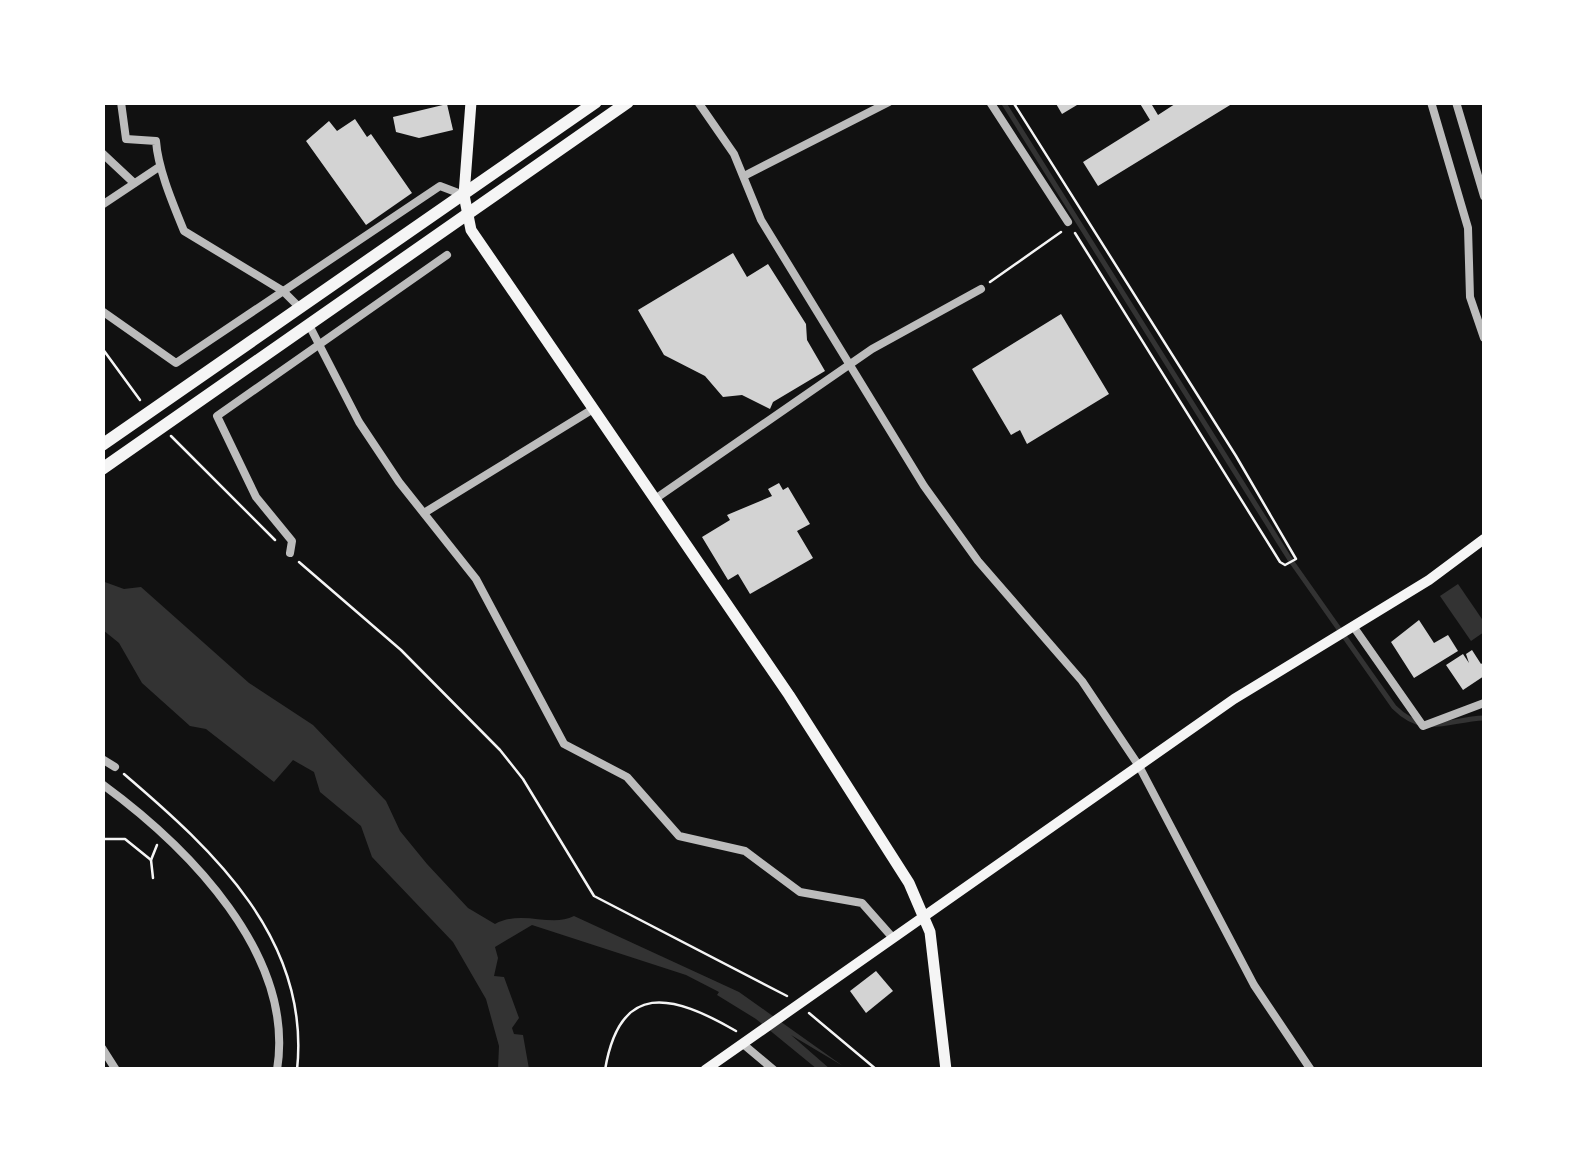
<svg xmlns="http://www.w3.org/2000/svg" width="1587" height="1172" viewBox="0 0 1587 1172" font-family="Inter,sans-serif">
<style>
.water{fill:#333}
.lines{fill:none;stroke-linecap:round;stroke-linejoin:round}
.stream{stroke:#333;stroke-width:5}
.building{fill:#d3d3d3}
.path{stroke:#f5f5f5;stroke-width:2.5}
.minor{stroke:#bcbcbc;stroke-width:8}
.secondary{stroke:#f5f5f5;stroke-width:10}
.primary{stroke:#f5f5f5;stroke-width:11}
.trunk{stroke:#f5f5f5;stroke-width:12}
</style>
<rect width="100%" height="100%" fill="#111"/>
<!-- water -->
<g class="water">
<path d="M102,581L124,589L141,587L249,683L313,725L386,801L400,831L427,864L468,908L495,924C522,909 551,928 574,916L739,992L843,1066L791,1035L830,1069H817L756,1019L717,995L719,992L686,975L532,925L495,947L498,958L494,976L504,977L519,1018L512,1028L514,1034L523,1035L529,1069H498L499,1046L486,999L453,942L372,857L361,826L320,792L314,772L293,760L274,782L206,729L190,726L142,683L119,643L103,630Z"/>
<polygon points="1458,584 1484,622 1484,632 1471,641 1440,596"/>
</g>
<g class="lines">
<!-- stream -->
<path class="stream" d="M1003,102L1289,558L1394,707C1425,738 1448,719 1484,718"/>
</g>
<!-- building -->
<g class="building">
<polygon points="1055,102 1082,102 1062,114"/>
<polygon points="1139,102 1157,102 1152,105 1158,115 1178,102 1235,102 1098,186 1083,162 1150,120"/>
<polygon points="447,104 453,130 419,138 396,132 393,117"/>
<polygon points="355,119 367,137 371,134 412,193 366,225 306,141 329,121 337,131"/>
<polygon points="733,253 747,277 768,264 806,324 807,340 825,371 773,402 770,409 742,395 723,397 705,376 664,355 638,310"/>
<polygon points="1061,314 1109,394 1027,444 1020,430 1011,435 972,369"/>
<polygon points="779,483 783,490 788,487 810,524 797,531 813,558 750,594 738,574 728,580 702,537 730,520 727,515 772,496 768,489"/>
<polygon points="1419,620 1434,643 1448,635 1458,651 1414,678 1391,642"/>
<polygon points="1472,650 1481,664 1484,662 1484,676 1463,690 1446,665 1463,654 1469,663 1466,654"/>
<polygon points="876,971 893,991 866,1013 850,991"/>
</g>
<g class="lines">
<!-- path -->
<g class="path">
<polyline points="1013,102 1236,456 1296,559 1285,565 1280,562 1075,233"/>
<polyline points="990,282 1061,232"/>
<polyline points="102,348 140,400"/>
<polyline points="171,436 275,540"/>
<polyline points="299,562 401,650 500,750 523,779 594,896 787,996"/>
<path d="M124,774C214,851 311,940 297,1070"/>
<polyline points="102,839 125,839 151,860"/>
<polyline points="153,878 151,860 157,845"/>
<polyline points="809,1013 877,1070"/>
<path d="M605,1070C620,980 672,994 736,1031"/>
</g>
<!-- minor -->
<g class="minor">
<path d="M121,102L126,139L156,141C158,169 173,204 184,231L283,291L300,308"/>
<polyline points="698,102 734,154 761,220 924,486 978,561 1082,681 1139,766 1254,985 1311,1070"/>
<polyline points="990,102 1068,222"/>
<polyline points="1431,102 1468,228 1470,297 1484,338"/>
<polyline points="1456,102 1484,196"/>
<polyline points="102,153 134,183"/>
<polyline points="744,176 889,102"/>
<polyline points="102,205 159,167"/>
<polyline points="102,311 176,363 440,186 461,194"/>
<polyline points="309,325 359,422 399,482 476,579 564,744 627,777 679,836 745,851 800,892 862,903 893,938"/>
<polyline points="655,499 872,349 981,289"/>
<polyline points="424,513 593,409"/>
<polyline points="290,553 292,541 256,497 217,416 447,255"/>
<polyline points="1353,626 1423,726 1484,703"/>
<polyline points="102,759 115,767"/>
<path d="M102,784C188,847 296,955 277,1070"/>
<polyline points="743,1044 774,1070"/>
<polyline points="102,1048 116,1070"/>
</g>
<!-- secondary -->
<polyline class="secondary" points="705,1070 1234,699 1429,580 1484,539"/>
<!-- primary -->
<polyline class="primary" points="471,102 464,195 471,230 789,695 909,883 930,932 946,1070"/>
<!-- trunk -->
<g class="trunk">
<polyline points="102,445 596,102"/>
<polyline points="102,469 628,102"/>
</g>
</g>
<!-- border -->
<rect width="1587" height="1172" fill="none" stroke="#ffffff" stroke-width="210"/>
</svg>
